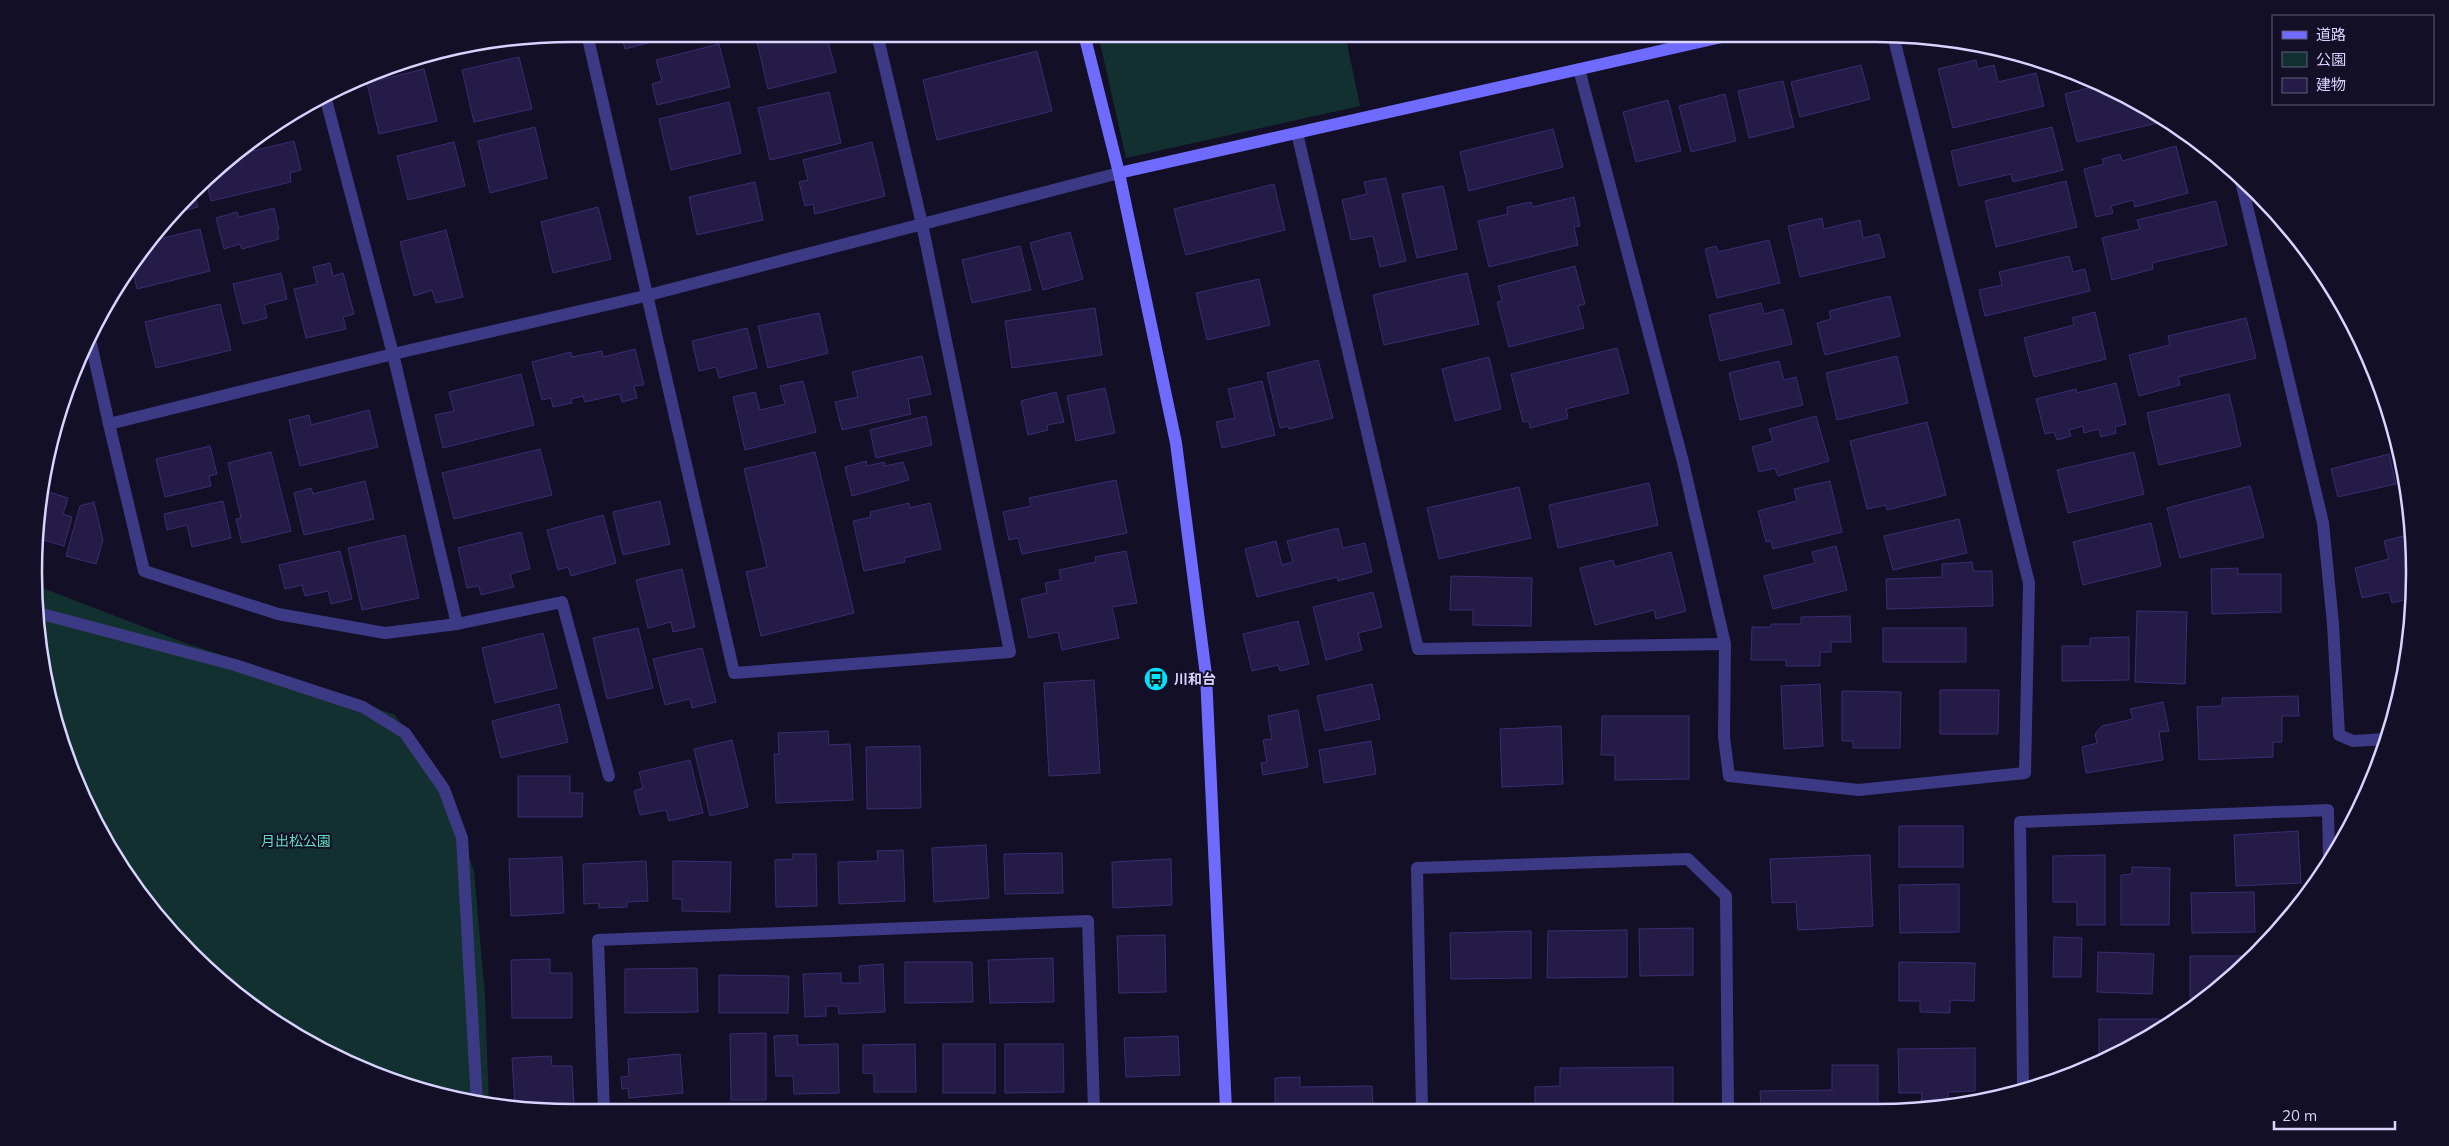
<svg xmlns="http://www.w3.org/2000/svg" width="2449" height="1146" viewBox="0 0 2449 1146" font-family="Mulish,'Noto Sans JP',sans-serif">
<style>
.green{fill:#12302f}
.building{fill:#241b47;stroke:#3b2d73}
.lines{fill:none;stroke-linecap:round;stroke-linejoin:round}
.lane{stroke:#3d3a85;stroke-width:12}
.street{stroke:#3d3a85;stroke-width:12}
.secondary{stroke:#6f6bff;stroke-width:12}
.labels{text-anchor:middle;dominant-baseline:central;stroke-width:4;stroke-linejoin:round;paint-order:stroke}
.poi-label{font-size:14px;font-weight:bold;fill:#d9d4ff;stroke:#130f26;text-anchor:start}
.park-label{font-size:14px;fill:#5fe0c0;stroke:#130f26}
.rim{fill:none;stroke:#d9d4ff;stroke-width:2.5}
</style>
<rect width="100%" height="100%" fill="#130f26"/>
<!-- green -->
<g class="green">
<polygon points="1098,34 1345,34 1360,106 1126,158"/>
<polygon points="35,585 185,643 308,683 395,715 444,789 474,871 485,996 489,1104 468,1102 367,1071 303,1040 218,979 167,928 106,842 62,747 44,678"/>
</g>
<!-- building -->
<g class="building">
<polygon points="621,34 661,34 662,39 625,49"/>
<polygon points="671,34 710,34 674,43"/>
<polygon points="790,34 826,34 836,72 768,89 757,42"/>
<polygon points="719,44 730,87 657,105 652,84 662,81 656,60"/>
<polygon points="1037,51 1052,111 937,140 923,80"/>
<polygon points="519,57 532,109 474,122 462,70"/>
<polygon points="1976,60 1978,69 1994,65 1998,82 2036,73 2044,106 1953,128 1938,69"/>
<polygon points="1861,65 1870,99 1800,117 1791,82"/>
<polygon points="424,69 437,121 379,134 367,83"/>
<polygon points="1783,81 1794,127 1749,138 1738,91"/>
<polygon points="2099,85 2102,96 2116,93 2155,113 2157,123 2077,142 2065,94"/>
<polygon points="829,92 841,143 770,160 758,108"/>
<polygon points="1725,94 1736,141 1691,152 1679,106"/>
<polygon points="1668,100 1681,151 1636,162 1623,112"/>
<polygon points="729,102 741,153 671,170 659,119"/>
<polygon points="535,127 547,178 490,193 478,141"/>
<polygon points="2052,127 2063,170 2013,182 2011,174 1959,186 1951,151"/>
<polygon points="1553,129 1563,167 1469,191 1460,152"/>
<polygon points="294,141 301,170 290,173 291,182 211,201 206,179 218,167 236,155"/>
<polygon points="454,142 465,186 408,200 397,156"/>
<polygon points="872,142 885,196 815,214 813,204 805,206 799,182 808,180 803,160"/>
<polygon points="2176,146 2188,193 2135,207 2133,200 2111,206 2113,213 2096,217 2084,169 2104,164 2102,159 2120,154 2122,161"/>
<polygon points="1386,178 1406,261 1380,267 1373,236 1351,240 1342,200 1367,194 1364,182"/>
<polygon points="2066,181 2077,227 1996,247 1985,201"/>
<polygon points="755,182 763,220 697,235 689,197"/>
<polygon points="1274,184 1285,230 1186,255 1174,209"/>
<polygon points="1443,186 1457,249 1417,258 1402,194"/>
<polygon points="194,191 198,207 171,214"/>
<polygon points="1574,197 1580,226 1574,227 1578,245 1489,267 1478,221 1508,214 1507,207 1531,202 1533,207"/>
<polygon points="2216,201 2227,245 2152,263 2153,269 2112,280 2102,238 2140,229 2137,220"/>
<polygon points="598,207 611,259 553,273 541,222"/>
<polygon points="274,208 279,230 277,231 279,239 242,249 240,244 224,249 216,218 237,212 239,217"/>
<polygon points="1822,218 1824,229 1860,220 1863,238 1879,234 1885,257 1800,277 1788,226"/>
<polygon points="200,229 210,271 137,289 132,268 151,241"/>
<polygon points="446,230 463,297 436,303 432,290 414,296 400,242"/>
<polygon points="1070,232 1083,279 1043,290 1030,243"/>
<polygon points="1769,240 1780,283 1717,298 1705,249 1716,246 1718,252"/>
<polygon points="1020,246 1031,290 972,303 962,260"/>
<polygon points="2069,256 2073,272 2085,269 2090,291 1985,316 1979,290 2002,285 1999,272"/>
<polygon points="330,263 333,276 343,273 354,314 343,317 346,329 306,338 294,289 317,284 313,267"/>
<polygon points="1575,266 1585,304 1578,306 1584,328 1509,347 1497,302 1502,301 1498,286"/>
<polygon points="281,273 287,299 264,305 267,318 243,324 233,284"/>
<polygon points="1467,273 1479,324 1384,345 1373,295"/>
<polygon points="1259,279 1270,325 1207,340 1196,293"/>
<polygon points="1890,296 1900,336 1825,355 1817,323 1831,319 1829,311"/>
<polygon points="1761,303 1764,314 1783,309 1792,344 1720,361 1709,315"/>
<polygon points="220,304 231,350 156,368 145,322"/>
<polygon points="1095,308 1102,355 1012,368 1005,321"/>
<polygon points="2095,312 2106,359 2034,377 2024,338 2074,325 2072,318"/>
<polygon points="819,313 828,353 768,368 758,326"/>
<polygon points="2246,318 2256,358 2178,377 2180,385 2139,396 2129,355 2170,345 2168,336"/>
<polygon points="747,328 757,368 719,378 716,367 699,371 692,341"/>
<polygon points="1617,348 1629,393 1566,409 1568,418 1530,428 1529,421 1523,422 1511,374"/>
<polygon points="635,349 644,385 634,386 637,398 622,402 620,394 585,402 583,396 571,399 572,403 553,407 551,398 542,400 532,362 571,352 572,357 602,351 603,357"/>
<polygon points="922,356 931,394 908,399 911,414 842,430 835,402 858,397 852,372"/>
<polygon points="1897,356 1908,403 1837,420 1826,373"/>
<polygon points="1489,357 1501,409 1455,421 1442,369"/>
<polygon points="1318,360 1333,418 1289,429 1288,426 1280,428 1267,373"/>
<polygon points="1779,361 1784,380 1796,377 1803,405 1740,420 1729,373"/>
<polygon points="521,374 534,425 443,448 435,415 454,411 449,392"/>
<polygon points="803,381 816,432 745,450 733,397 755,392 760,410 785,404 780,386"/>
<polygon points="1262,381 1275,435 1222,448 1216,422 1235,418 1228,389"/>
<polygon points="2116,383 2126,424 2115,427 2116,433 2101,437 2099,429 2084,433 2083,426 2069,430 2071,436 2057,440 2054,432 2045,434 2036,399 2076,389 2077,393"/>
<polygon points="1105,388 1115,433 1076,441 1067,396"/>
<polygon points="1056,392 1064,422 1047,425 1048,430 1028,435 1021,401"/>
<polygon points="2229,394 2241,446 2159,465 2147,413"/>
<polygon points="369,410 378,447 300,466 289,420 309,415 311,425"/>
<polygon points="926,416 932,445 876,458 870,430"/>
<polygon points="1816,416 1829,461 1778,476 1775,468 1759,472 1752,447 1773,441 1769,429"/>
<polygon points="1927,422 1946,495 1887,510 1886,505 1867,509 1850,441"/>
<polygon points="210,446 217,474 209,476 211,486 165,497 156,459"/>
<polygon points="540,449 552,495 454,519 442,473"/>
<polygon points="271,452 291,531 242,543 236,519 241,518 228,463"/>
<polygon points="815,452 854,613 761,636 746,572 767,567 744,469"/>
<polygon points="2134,452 2144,494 2068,513 2057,470"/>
<polygon points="2389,454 2396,484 2338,497 2331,469"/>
<polygon points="866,461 867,466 884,462 885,466 903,462 909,480 852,496 845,467"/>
<polygon points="1116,480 1127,533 1022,554 1018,538 1009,540 1003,512 1031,506 1029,498"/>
<polygon points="365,481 374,519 304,535 294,493 311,488 313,494"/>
<polygon points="1830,481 1842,532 1773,549 1771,541 1766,542 1758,511 1797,501 1794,489"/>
<polygon points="1649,483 1658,525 1558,548 1549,505"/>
<polygon points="2250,486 2264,537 2180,558 2167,508"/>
<polygon points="1519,487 1531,538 1439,559 1427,508"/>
<polygon points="42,490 68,498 63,514 72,517 64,546 37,538"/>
<polygon points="223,501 231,538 192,547 187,525 167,530 164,514"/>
<polygon points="660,501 670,544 623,555 613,512"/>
<polygon points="94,502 103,540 96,564 66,556 80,506"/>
<polygon points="909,503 910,508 930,503 941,549 904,558 905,562 864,571 853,521 871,517 870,512"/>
<polygon points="603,515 616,563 571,576 568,567 558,570 547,530"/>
<polygon points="1959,519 1967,553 1893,570 1884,536"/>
<polygon points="2151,523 2161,566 2083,585 2073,542"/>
<polygon points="1338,528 1343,548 1365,543 1372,572 1338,581 1337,577 1257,597 1245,549 1276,541 1282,565 1293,562 1287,541"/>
<polygon points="521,532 530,569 510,574 514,587 481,595 479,586 467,588 458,548"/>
<polygon points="2411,534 2415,573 2414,585 2409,587 2412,598 2392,603 2389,592 2362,598 2355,568 2389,559 2384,541"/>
<polygon points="405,535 419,598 362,610 348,548"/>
<polygon points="1836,546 1847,590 1773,609 1764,576 1815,563 1812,552"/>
<polygon points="340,551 352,599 331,604 328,591 305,596 302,585 285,589 279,565"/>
<polygon points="1126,551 1137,603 1112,607 1119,638 1062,650 1058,632 1029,638 1021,599 1047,593 1045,583 1061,580 1059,570 1096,562 1095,557"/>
<polygon points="1671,552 1686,611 1656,619 1654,610 1595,625 1580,568 1613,560 1615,567"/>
<polygon points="1972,562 1973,571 1992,571 1993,606 1887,609 1886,579 1942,577 1942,564"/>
<polygon points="2238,568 2238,574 2281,574 2281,612 2212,614 2211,569"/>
<polygon points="682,569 695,627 673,632 671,622 648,628 636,580"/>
<polygon points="1451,576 1532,578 1531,626 1473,625 1473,610 1450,610"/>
<polygon points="1373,592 1382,627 1358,633 1362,650 1326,660 1313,607"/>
<polygon points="2137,611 2187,612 2185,684 2135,682"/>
<polygon points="1850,616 1851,642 1831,642 1831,652 1820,652 1820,666 1786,666 1786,660 1751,660 1752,627 1771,627 1771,624 1801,624 1801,617"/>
<polygon points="1298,621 1309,664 1280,671 1278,665 1252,671 1243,634"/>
<polygon points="638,628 653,688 607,699 593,638"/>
<rect x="1883" y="628" width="83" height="34"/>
<polygon points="543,633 557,688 495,703 482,648"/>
<polygon points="2129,637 2129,680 2062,681 2062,646 2090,646 2090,638"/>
<polygon points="702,648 716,702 692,708 690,699 665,705 653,659"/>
<polygon points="1094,680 1100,773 1049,776 1044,683"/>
<polygon points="1372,684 1380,719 1325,731 1317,696"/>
<polygon points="1820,684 1823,746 1784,749 1781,686"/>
<polygon points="1940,690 1999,690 1998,734 1940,734"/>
<polygon points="1842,691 1901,692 1900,748 1853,748 1853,741 1842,741"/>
<polygon points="2298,696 2299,716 2282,716 2282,742 2273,742 2273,757 2199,760 2197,707 2222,706 2222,698"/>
<polygon points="2163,702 2169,731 2159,732 2163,760 2086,773 2082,747 2097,743 2095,734 2102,726 2133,719 2130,709"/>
<polygon points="559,704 568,742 501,758 492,721"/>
<polygon points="1298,710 1308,767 1263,775 1261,763 1267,762 1263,740 1272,739 1268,716"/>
<polygon points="1602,716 1689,716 1689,779 1615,780 1615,755 1601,755"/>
<polygon points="1561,726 1563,784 1502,787 1500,729"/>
<polygon points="828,731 829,745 850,744 853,800 776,803 774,754 779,754 778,733"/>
<polygon points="732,740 748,807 710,816 694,749"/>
<polygon points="1371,741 1376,774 1324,783 1319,750"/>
<polygon points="920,746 921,808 867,809 866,747"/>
<polygon points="690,760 703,813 669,821 666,810 640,815 634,791 643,788 639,772"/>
<polygon points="518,776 570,776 570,793 583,793 582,817 518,817"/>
<rect x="1899" y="826" width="64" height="41"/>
<polygon points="2298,831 2301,883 2236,886 2234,835"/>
<polygon points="986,845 989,898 934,902 932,848"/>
<polygon points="903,850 905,901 839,904 838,862 878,861 877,851"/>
<polygon points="1062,853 1063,893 1005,894 1004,854"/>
<polygon points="793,854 816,854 817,906 776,907 775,860 793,859"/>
<polygon points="1870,855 1873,926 1798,930 1796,902 1772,903 1770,859"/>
<polygon points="2105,855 2105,925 2077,925 2077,902 2053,902 2053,856"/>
<polygon points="562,857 564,913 511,916 509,859"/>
<polygon points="1171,859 1172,905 1113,908 1112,862"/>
<polygon points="646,861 648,901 627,902 627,907 599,908 599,903 584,904 583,864"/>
<polygon points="673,861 731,862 730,912 682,911 682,899 673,899"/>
<polygon points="2132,867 2170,868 2169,925 2121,925 2121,875 2132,874"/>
<polygon points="1959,884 1959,932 1900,933 1899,885"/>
<polygon points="2254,892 2255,932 2192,933 2191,893"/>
<polygon points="1693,928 1693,975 1640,976 1639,929"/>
<polygon points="1627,930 1627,977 1547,978 1548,931"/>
<polygon points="1531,931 1531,978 1451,979 1450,933"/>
<polygon points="1165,935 1166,992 1119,993 1117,936"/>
<polygon points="2054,937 2082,938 2081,977 2053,977"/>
<polygon points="2098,952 2154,954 2152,994 2097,992"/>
<polygon points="2190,956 2245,956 2245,960 2208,997 2190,997"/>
<polygon points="1053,958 1054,1002 990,1003 988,960"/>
<polygon points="550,959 550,973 572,973 572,1018 512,1018 511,960"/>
<polygon points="905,962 972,962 973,1002 905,1003"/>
<polygon points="1899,962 1975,963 1974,1001 1950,1000 1950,1013 1920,1012 1920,1001 1899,1001"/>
<polygon points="883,964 885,1012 839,1014 838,1006 826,1006 826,1016 805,1017 803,974 841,973 841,983 860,983 859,966"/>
<polygon points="697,968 698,1012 625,1013 625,969"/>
<polygon points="719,975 789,976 788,1013 719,1013"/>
<polygon points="2099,1019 2159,1019 2159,1027 2106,1057 2099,1057"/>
<polygon points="766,1033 766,1100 731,1100 730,1034"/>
<polygon points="797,1035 798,1045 838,1044 839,1093 794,1094 793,1076 776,1076 774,1036"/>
<polygon points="1178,1036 1180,1075 1126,1077 1124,1038"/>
<polygon points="915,1044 916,1092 874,1092 874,1074 863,1073 863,1045"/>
<rect x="943" y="1044" width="52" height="49"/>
<polygon points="1005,1044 1063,1044 1064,1092 1005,1093"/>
<polygon points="1975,1048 1975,1091 1948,1092 1948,1103 1921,1103 1922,1093 1899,1093 1898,1049"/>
<polygon points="680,1054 683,1093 629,1098 628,1088 622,1089 621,1077 629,1076 628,1059"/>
<polygon points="551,1056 552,1066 572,1066 574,1107 540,1109 515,1107 512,1058"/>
<polygon points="1832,1065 1878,1065 1878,1108 1761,1108 1760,1091 1832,1090"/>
<polygon points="1673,1067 1673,1109 1535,1109 1535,1087 1560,1086 1560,1068"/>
<polygon points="1300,1077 1300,1087 1372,1086 1373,1110 1275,1110 1275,1078"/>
</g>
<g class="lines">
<!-- lane -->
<polyline class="lane" points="457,624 562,602 609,776"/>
<!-- street -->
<g class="street">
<polyline points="587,34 734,673 1010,652 922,224 877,34"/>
<polyline points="1579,69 1683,462 1725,644 1724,737 1729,776 1859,790 2025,773 2029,583 1893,35"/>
<polyline points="1297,133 1418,649 1725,644"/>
<polyline points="2240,177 2323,523 2333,624 2339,735 2353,741 2386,739"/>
<polyline points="90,339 109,424 393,354 645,296 1119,173"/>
<polyline points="109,424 144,571 278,614 385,633 457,624 393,354 325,96"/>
<polyline points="38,613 235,665 363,707 405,733 444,789 462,838 477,1103"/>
<polyline points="2023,1087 2020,822 2328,810 2329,858"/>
<polyline points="1422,1109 1417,868 1688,859 1726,896 1728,1108"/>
<polyline points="604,1112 598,940 1088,921 1094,1110"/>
</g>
<!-- secondary -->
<g class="secondary">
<polyline points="1084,34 1119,173 1176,443 1206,675 1226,1110"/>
<polyline points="1119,173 1735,34"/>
</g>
</g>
<!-- icons -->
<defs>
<g id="bus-disc" transform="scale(1.25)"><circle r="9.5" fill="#00e5ff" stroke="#130f26"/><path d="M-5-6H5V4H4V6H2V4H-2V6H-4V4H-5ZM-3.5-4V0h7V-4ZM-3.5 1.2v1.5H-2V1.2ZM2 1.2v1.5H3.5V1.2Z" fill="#111"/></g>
</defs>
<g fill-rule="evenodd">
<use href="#bus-disc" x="1156" y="679"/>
</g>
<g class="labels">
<!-- poi labels -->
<g class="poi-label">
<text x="1174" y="679">川和台</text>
</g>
<!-- park labels -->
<g class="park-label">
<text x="296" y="841">月出松公園</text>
</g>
</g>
<!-- crop -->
<path d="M0 0H2449V1146H0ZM572 42H1876A530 530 0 0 1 2406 572V574A530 530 0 0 1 1876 1104H572A530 530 0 0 1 42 574V572A530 530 0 0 1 572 42Z" fill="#130f26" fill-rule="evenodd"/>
<path class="rim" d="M572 42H1876A530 530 0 0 1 2406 572V574A530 530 0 0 1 1876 1104H572A530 530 0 0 1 42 574V572A530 530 0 0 1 572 42Z"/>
<!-- legend -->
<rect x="2272" y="15" width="162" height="90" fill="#130f26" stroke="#625e7d"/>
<rect x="2282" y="31" width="25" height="8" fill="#6f6bff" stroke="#625e7d"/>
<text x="2316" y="40" font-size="15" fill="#d9d4ff">道路</text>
<rect x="2282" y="52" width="25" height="15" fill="#12302f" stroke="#625e7d"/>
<text x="2316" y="65" font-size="15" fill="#d9d4ff">公園</text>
<rect x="2282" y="78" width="25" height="15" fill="#241b47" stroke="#625e7d"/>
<text x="2316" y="90" font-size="15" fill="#d9d4ff">建物</text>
<!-- scale -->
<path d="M2274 1121v8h121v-8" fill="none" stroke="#d9d4ff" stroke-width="2.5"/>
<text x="2282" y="1121" font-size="15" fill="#d9d4ff" stroke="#130f26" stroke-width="4" paint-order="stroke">20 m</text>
</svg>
